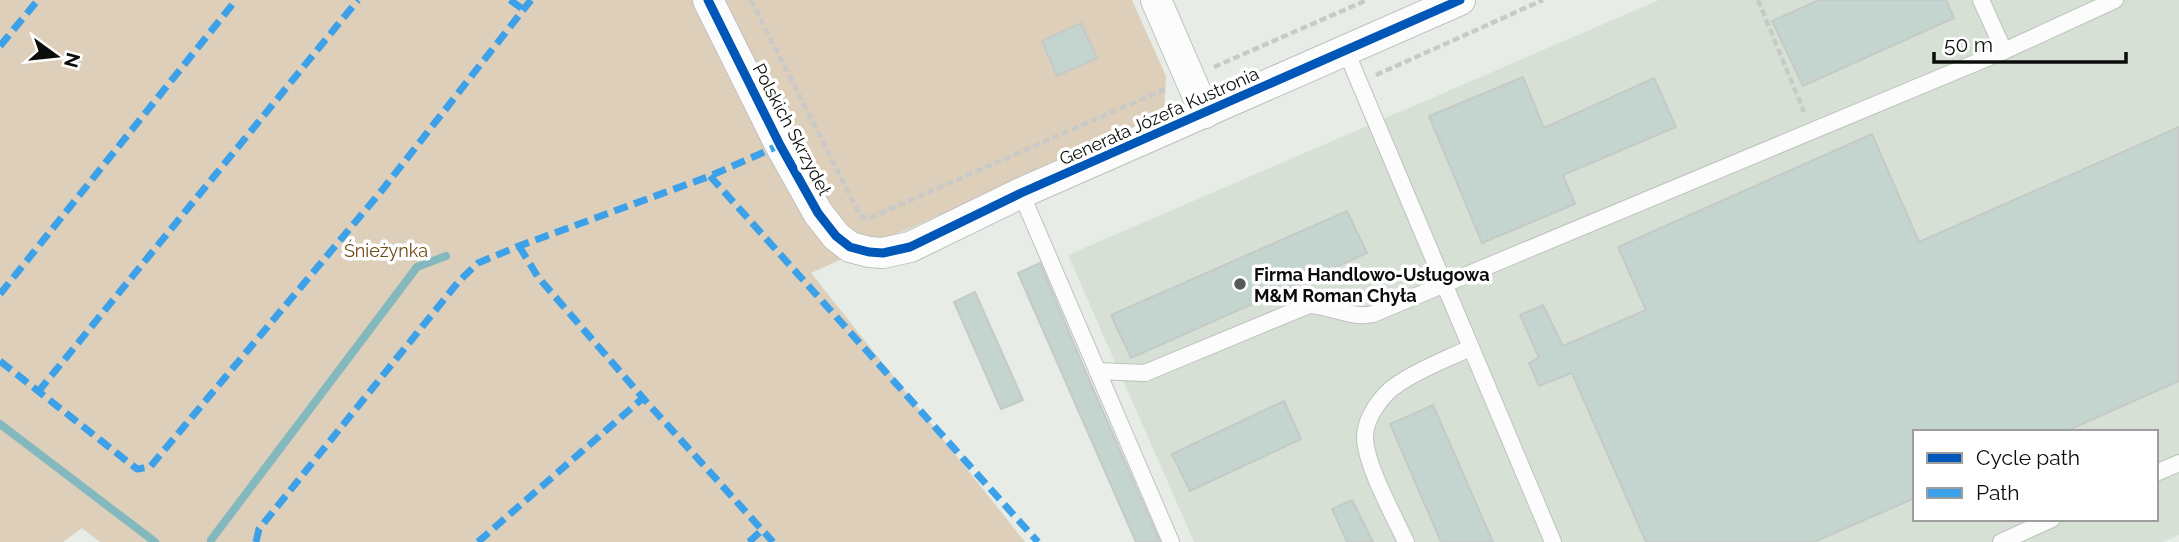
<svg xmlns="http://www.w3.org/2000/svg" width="2179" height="542" viewBox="0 0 2179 542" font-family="Raleway,sans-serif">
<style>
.built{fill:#d6e0d5;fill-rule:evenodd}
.green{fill:#ddcfb9}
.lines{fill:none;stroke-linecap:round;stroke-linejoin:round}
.stream{stroke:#83b8be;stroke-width:8}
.building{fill:#c4d4ce;stroke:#c5cac7;stroke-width:2}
.lane-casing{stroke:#bec2be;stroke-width:18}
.street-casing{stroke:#bec2be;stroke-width:32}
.path{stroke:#c9cac8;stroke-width:4.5;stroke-dasharray:7 3.5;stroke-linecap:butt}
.lane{stroke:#fbfcfb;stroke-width:16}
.street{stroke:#fbfcfb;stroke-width:30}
.quiet{stroke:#3ca1e9;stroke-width:7;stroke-dasharray:14 7;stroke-linecap:butt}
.cycleway-casing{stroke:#fff;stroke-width:13}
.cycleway{stroke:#0057b8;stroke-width:9}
.poi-dot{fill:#575b57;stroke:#fff;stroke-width:2.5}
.labels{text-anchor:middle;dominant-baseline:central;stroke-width:7;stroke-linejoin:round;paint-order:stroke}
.street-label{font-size:18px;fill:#0a0d09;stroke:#fff}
.park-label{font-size:18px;fill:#6e4b12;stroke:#fff}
.poi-label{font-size:18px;font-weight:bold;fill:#0a0d09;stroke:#fff;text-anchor:start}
</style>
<rect width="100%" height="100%" fill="#e7ece7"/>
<!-- built -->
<path class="built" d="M1659,0H2179V535L2163,542H1194L1068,255ZM1915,432H2156V519H1915Z"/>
<!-- green -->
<polygon class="green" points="0,0 1132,0 1166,76 1164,113 811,273 1025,542 100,542 82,528 63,542 0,542"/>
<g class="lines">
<!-- stream -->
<g class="stream">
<polyline points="0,424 155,542"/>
<polyline points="211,540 417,267 446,256"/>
</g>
</g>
<!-- building -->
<g class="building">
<polygon points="1819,0 1946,0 1954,18 1803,86 1772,21"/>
<polygon points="1081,23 1097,58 1057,76 1042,41"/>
<polygon points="1523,77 1544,128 1654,78 1676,127 1563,175 1575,204 1482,243 1429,116"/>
<polygon points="2179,127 2179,381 2064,432 1915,432 1915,498 1814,542 1646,542 1572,373 1539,386 1529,363 1539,358 1520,315 1543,305 1563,346 1646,310 1618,247 1872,134 1919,242"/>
<polygon points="1347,211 1367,253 1131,358 1111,315"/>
<polygon points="1040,263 1087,375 1160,542 1136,542 1032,305 1018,273"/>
<polygon points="975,292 1023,400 1001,409 954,302"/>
<polygon points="1284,401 1301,439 1190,491 1172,454"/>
<polygon points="1433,405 1493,542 1441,542 1390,424"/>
<polygon points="1352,500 1373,542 1347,542 1332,509"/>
</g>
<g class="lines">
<!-- lane casing -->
<g class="lane-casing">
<g id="lane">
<polyline points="1981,0 2004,51"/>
<polyline points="1346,51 1553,542"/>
<polyline points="1021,193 1171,542"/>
<path d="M1097,371L1145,373L1309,305C1333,306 1350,319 1373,314L2004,51L2115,0"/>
<polyline points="2156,473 2179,463"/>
<path d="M1406,542C1394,516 1365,464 1365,437C1365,418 1382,394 1398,384C1420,369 1447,359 1470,348"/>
<polyline points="2001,542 2052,519"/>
</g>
</g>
<!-- street casing -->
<g class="street-casing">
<g id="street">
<polyline points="708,0 780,145 818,213 836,236 850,247 869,252 883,253 910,247 1021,193 1460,0"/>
<polyline points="1156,0 1205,113"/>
</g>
</g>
<!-- path -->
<g class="path">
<polyline points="751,0 860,215 867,219 1165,89"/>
<polyline points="1758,0 1804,112"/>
<polyline points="1214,67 1367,0"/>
<polyline points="1376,75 1543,0"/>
</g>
<!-- lane -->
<use href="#lane" class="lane"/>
<!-- street -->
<use href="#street" class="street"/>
<!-- quiet -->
<g class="quiet">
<polyline points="510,0 524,10"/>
<polyline points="0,46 38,0"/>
<polyline points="710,176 1038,542"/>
<polyline points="519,246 538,277 643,398 773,542"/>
<polyline points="0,294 236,0"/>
<polyline points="0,361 137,469 150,467 383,189 531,0"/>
<polyline points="38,392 358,0"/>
<polyline points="256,542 259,529 459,281 478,263 519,246 710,176 780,145"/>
<polyline points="478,542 643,398"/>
<polyline points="749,542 762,530"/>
</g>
<!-- cycleway casing -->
<g class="cycleway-casing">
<polyline id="cycleway" points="708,0 780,145 818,213 836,236 850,247 869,252 883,253 910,247 1021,193 1460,0"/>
</g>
<!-- cycleway -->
<use href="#cycleway" class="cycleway"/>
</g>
<!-- markers -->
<circle class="poi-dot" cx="1240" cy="284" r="7"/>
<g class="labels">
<!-- street labels -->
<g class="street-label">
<text transform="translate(1159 116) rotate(-24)">Generała Józefa Kustronia</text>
<text transform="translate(792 129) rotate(62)">Polskich Skrzydeł</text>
</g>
<!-- park labels -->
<g class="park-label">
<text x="386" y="250">Śnieżynka</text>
</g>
<!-- poi labels -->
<g class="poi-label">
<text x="1254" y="274">Firma Handlowo-Usługowa<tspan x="1254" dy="21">M&amp;M Roman Chyła</tspan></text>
</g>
</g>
<!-- legend -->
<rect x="1913" y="430" width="245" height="91" fill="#ffffff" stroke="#9d9e9d" stroke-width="2"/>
<rect x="1927" y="453" width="35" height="10" fill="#0057b8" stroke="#9d9e9d" stroke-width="2"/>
<text x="1976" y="465" font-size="21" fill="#0a0d09">Cycle path</text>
<rect x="1927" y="488" width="35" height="10" fill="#3ca1e9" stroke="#9d9e9d" stroke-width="2"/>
<text x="1976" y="500" font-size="21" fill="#0a0d09">Path</text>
<!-- north arrow -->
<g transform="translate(56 56) rotate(105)" stroke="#ffffff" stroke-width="5" paint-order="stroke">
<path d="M0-5L12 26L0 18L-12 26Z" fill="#0a0d09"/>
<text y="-10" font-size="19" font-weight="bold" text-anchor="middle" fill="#0a0d09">N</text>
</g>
<!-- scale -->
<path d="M1934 52v10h192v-10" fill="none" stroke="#0a0d09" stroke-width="3.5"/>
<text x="1944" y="52" font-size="21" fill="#0a0d09" stroke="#ffffff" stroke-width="5" paint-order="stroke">50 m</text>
</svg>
